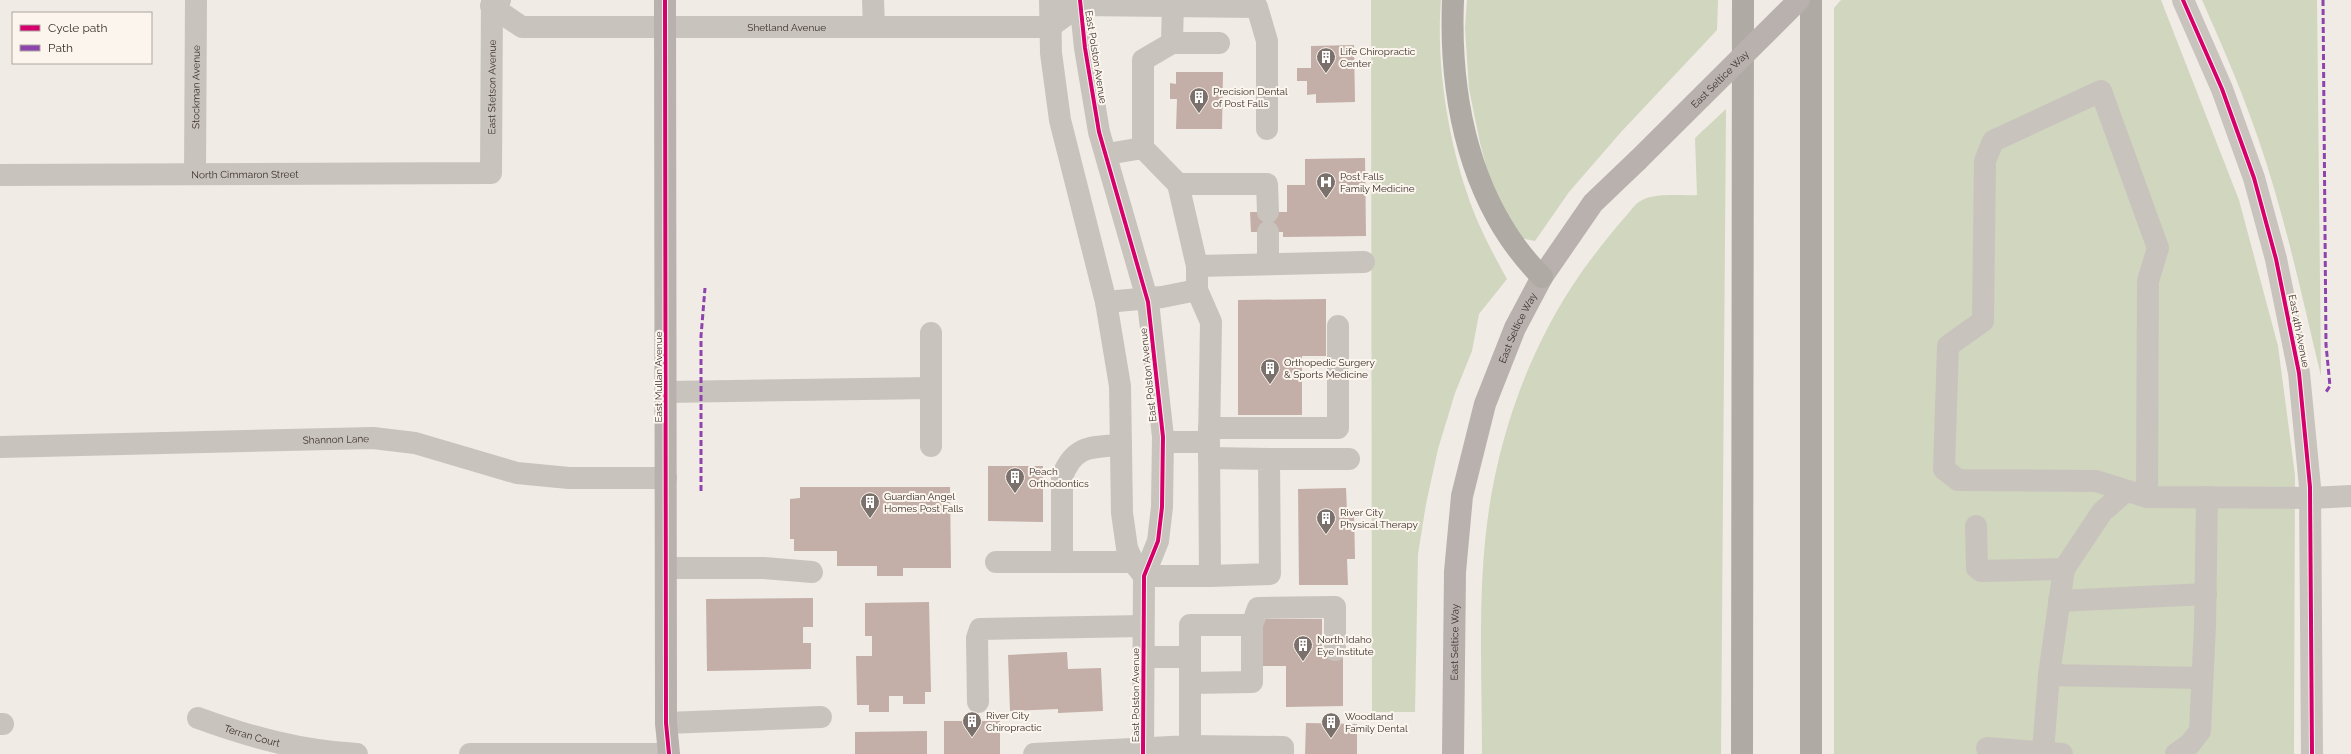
<svg xmlns="http://www.w3.org/2000/svg" width="2351" height="754" viewBox="0 0 2351 754" font-family="Raleway,sans-serif">
<style>
.green{fill:#d1d6bf}
.building{fill:#c3afa7}
.lines{fill:none;stroke-linecap:round;stroke-linejoin:round}
.minor{stroke:#c9c3be;stroke-width:22}
.major{stroke:#b8b1ad;stroke-width:22}
.highway{stroke:#afaaa4;stroke-width:22}
.major-bridge{stroke:#b8b1ad;stroke-width:22}
.quiet{stroke:#8e44ad;stroke-width:3;stroke-dasharray:6 3;stroke-linecap:butt}
.cycleway-casing{stroke:#fbf5ee;stroke-width:6}
.cycleway{stroke:#d6006c;stroke-width:4}
.labels{text-anchor:middle;dominant-baseline:central;stroke-width:4;stroke-linejoin:round;paint-order:stroke}
.street-label{font-size:10px;fill:#3b302b;stroke:#fbf5ee}
.poi-label{font-size:10px;fill:#3b302b;stroke:#fbf5ee;text-anchor:start}
</style>
<rect width="100%" height="100%" fill="#f0ebe5"/>
<!-- green -->
<g class="green">
<path d="M1371,0H1441C1436,61 1447,135 1467,193C1476,222 1492,252 1507,279L1479,314L1472,351L1455,393L1438,449L1426,504L1418,554L1415,712H1372Z"/>
<polygon points="1467,0 1718,0 1717,30 1622,131 1569,192 1535,241 1521,238 1497,205 1480,143 1469,89 1465,28"/>
<polygon points="1841,0 2161,0 2239,200 2278,346 2295,475 2294,754 1834,754 1834,8"/>
<path d="M2202,0H2317L2321,376C2302,297 2285,216 2258,138C2242,91 2222,45 2202,0Z"/>
<path d="M1726,109L1721,754H1482C1482,673 1477,589 1489,509C1502,424 1533,341 1583,270C1597,251 1610,234 1626,216C1630,212 1634,205 1639,202C1653,192 1680,196 1697,195L1695,138Z"/>
</g>
<!-- building -->
<g class="building">
<polygon points="1354,45 1355,102 1316,103 1316,94 1307,95 1307,81 1297,81 1297,68 1311,68 1311,46"/>
<polygon points="1176,72 1223,72 1222,129 1176,129 1177,99 1170,99 1170,83 1176,84"/>
<polygon points="1365,158 1366,236 1283,237 1283,232 1251,232 1250,212 1287,212 1287,185 1305,185 1305,159"/>
<polygon points="1326,299 1326,356 1302,356 1302,415 1238,415 1238,300"/>
<polygon points="988,466 1043,466 1043,522 988,521"/>
<polygon points="800,487 950,487 951,568 903,568 903,576 877,576 877,566 837,566 837,551 794,551 794,539 790,539 790,499 800,498"/>
<polygon points="1346,488 1347,511 1354,511 1355,559 1347,559 1348,585 1299,585 1298,489"/>
<polygon points="813,598 813,627 803,627 803,643 811,643 811,669 707,671 706,599"/>
<polygon points="929,602 931,692 925,692 925,704 903,704 903,696 889,696 889,712 869,712 869,705 857,705 856,656 872,656 872,636 865,636 865,603"/>
<polygon points="1263,619 1322,619 1322,658 1343,658 1343,706 1286,707 1286,666 1263,666"/>
<polygon points="1067,652 1068,669 1101,668 1103,711 1058,713 1058,709 1010,711 1008,655"/>
<rect x="944" y="721" width="56" height="33"/>
<polygon points="1306,723 1357,724 1357,754 1305,754"/>
<polygon points="927,731 927,754 855,754 855,732"/>
</g>
<g class="lines">
<!-- minor -->
<g class="minor">
<path id="s1" d="M500,0L491,6L522,27H1050L1080,5"/>
<polyline points="873,0 874,27"/>
<polyline points="1050,0 1051,53 1060,120 1106,302 1120,386 1122,513 1127,548 1133,562 1144,576"/>
<polyline points="1069,0 1080,5 1257,7 1267,41 1267,129"/>
<polyline points="1080,0 1085,48 1099,132 1148,302 1163,437 1162,507 1158,541 1144,576 1143,754"/>
<polyline points="2183,0 2222,89 2254,178 2276,259 2299,373 2310,487 2312,754"/>
<polyline points="1172,43 1219,43"/>
<polyline points="1143,148 1143,60 1172,43 1173,0"/>
<polyline points="1107,154 1143,148 1178,184 1197,266 1197,290"/>
<path id="s2" d="M195,174L196,0"/>
<path id="s3" d="M0,175L491,173L492,0"/>
<polyline points="1178,184 1267,184 1268,212"/>
<polyline points="1268,232 1268,264"/>
<polyline points="1197,266 1364,262"/>
<polyline points="1106,302 1162,297 1197,290 1211,322 1209,442"/>
<polyline points="666,392 931,388"/>
<polyline points="1209,428 1338,428 1338,326"/>
<polyline points="931,446 931,333"/>
<path id="s4" d="M0,447L373,438L415,443L517,473L569,478H666"/>
<polyline points="1209,458 1269,459 1270,574 1210,576"/>
<polyline points="1269,459 1349,459"/>
<polyline points="2147,497 2148,281 2158,248 2101,91 1993,141 1985,161 1983,321 1948,346 1944,469 1958,480 2096,481 2147,497 2311,498 2351,496"/>
<polyline points="1976,526 1977,568 1981,571 2064,569"/>
<polyline points="996,562 1133,562"/>
<path d="M1062,562V477C1074,445 1091,447 1121,445"/>
<polyline points="666,568 764,568 812,572"/>
<polyline points="1144,576 1210,576 1209,442 1163,442"/>
<polyline points="2059,601 2206,594"/>
<polyline points="1252,625 1258,608 1335,607 1335,650"/>
<polyline points="1190,657 1190,625 1252,625 1252,682 1190,683"/>
<polyline points="2049,675 2202,678"/>
<polyline points="978,702 977,638 980,629 1143,626"/>
<path id="s5" d="M198,718C250,737 301,751 357,754"/>
<polyline points="666,723 821,717"/>
<polyline points="0,724 3,724"/>
<polyline points="1987,748 2062,754"/>
<polyline points="2043,752 2049,675 2064,569 2102,512 2126,491"/>
<polyline points="470,754 666,754"/>
<polyline points="1034,754 1190,746 1190,657 1143,657"/>
<polyline points="1190,754 1190,746 1283,747 1283,754"/>
<polyline points="2176,754 2190,744 2200,731 2205,625 2207,497"/>
</g>
<!-- major -->
<g class="major">
<polyline points="665,0 666,723 669,754"/>
<path id="s6" d="M1453,754L1455,572L1462,496L1485,404L1515,328L1542,277L1593,203L1638,160"/>
</g>
<!-- highway -->
<g class="highway">
<path d="M1453,0C1449,99 1470,205 1542,277"/>
<polyline points="1811,0 1811,754"/>
<polyline points="1742,754 1743,0"/>
</g>
<!-- major-bridge -->
<path class="major-bridge" id="s7" d="M1638,160L1799,0"/>
<!-- quiet -->
<g class="quiet">
<polyline points="2323,0 2326,345 2330,386 2326,392"/>
<polyline points="701,491 701,336 705,288"/>
</g>
<!-- cycleway casing -->
<g class="cycleway-casing">
<g id="cycleway">
<polyline points="665,0 666,723 669,754"/>
<polyline points="1080,0 1085,48 1099,132 1148,302 1163,437 1162,507 1158,541 1144,576 1143,754"/>
<polyline points="2183,0 2222,89 2254,178 2276,259 2299,373 2310,487 2312,754"/>
</g>
</g>
<!-- cycleway -->
<use href="#cycleway" class="cycleway"/>
</g>
<!-- icons -->
<defs>
<g id="building-pin" transform="scale(1)"><path d="M0 17L-7.5 6A9.5 9.5 0 1 1 7.5 6Z" fill="#7a716c" stroke="#fbf5ee"/><path d="M-4-6H4V6H1V3H-1V6H-4ZM-2.5-4.3h1.7v1.8h-1.7ZM.8-4.3h1.7v1.8H.8ZM-2.5-1h1.7V.8h-1.7ZM.8-1h1.7V.8H.8Z" fill="#fff"/></g>
<g id="hospital-pin" transform="scale(1)"><path d="M0 17L-7.5 6A9.5 9.5 0 1 1 7.5 6Z" fill="#7a716c" stroke="#fbf5ee"/><path d="M-5-5h3v3.5h4V-5h3V5h-3V1.5h-4V5h-3Z" fill="#fff"/></g>
</defs>
<g fill-rule="evenodd">
<use href="#building-pin" x="1326" y="57"/>
<use href="#building-pin" x="1199" y="97"/>
<use href="#hospital-pin" x="1326" y="182"/>
<use href="#building-pin" x="1270" y="368"/>
<use href="#building-pin" x="1015" y="477"/>
<use href="#building-pin" x="870" y="502"/>
<use href="#building-pin" x="1326" y="518"/>
<use href="#building-pin" x="1303" y="645"/>
<use href="#building-pin" x="972" y="721"/>
<use href="#building-pin" x="1331" y="722"/>
</g>
<g class="labels">
<!-- street labels -->
<g class="street-label">
<text stroke="none"><textPath href="#s1" startOffset="313">Shetland Avenue</textPath></text>
<text transform="translate(1096 57) rotate(81)">East Polston Avenue</text>
<text stroke="none"><textPath href="#s7" startOffset="115">East Seltice Way</textPath></text>
<text stroke="none"><textPath href="#s2" startOffset="87">Stockman Avenue</textPath></text>
<text stroke="none"><textPath href="#s3" startOffset="577">East Stetson Avenue</textPath></text>
<text stroke="none"><textPath href="#s3" startOffset="245">North Cimmaron Street</textPath></text>
<text stroke="none"><textPath href="#s6" startOffset="436">East Seltice Way</textPath></text>
<text transform="translate(2299 331) rotate(79)">East 4th Avenue</text>
<text transform="translate(1148 375) rotate(-96)">East Polston Avenue</text>
<text transform="translate(658 377) rotate(-90)">East Mullan Avenue</text>
<text stroke="none"><textPath href="#s4" startOffset="336">Shannon Lane</textPath></text>
<text stroke="none"><textPath href="#s6" startOffset="112">East Seltice Way</textPath></text>
<text transform="translate(1135 695) rotate(-90)">East Polston Avenue</text>
<text stroke="none"><textPath href="#s5" startOffset="57">Terran Court</textPath></text>
</g>
<!-- poi labels -->
<g class="poi-label">
<text x="1340" y="51">Life Chiropractic<tspan x="1340" dy="12">Center</tspan></text>
<text x="1213" y="91">Precision Dental<tspan x="1213" dy="12">of Post Falls</tspan></text>
<text x="1340" y="176">Post Falls<tspan x="1340" dy="12">Family Medicine</tspan></text>
<text x="1284" y="362">Orthopedic Surgery<tspan x="1284" dy="12">&amp; Sports Medicine</tspan></text>
<text x="1029" y="471">Peach<tspan x="1029" dy="12">Orthodontics</tspan></text>
<text x="884" y="496">Guardian Angel<tspan x="884" dy="12">Homes Post Falls</tspan></text>
<text x="1340" y="512">River City<tspan x="1340" dy="12">Physical Therapy</tspan></text>
<text x="1317" y="639">North Idaho<tspan x="1317" dy="12">Eye Institute</tspan></text>
<text x="986" y="715">River City<tspan x="986" dy="12">Chiropractic</tspan></text>
<text x="1345" y="716">Woodland<tspan x="1345" dy="12">Family Dental</tspan></text>
</g>
</g>
<!-- legend -->
<rect x="12" y="12" width="140" height="52" fill="#fbf5ee" stroke="#aea6a0"/>
<rect x="20" y="25" width="20" height="6" fill="#d6006c" stroke="#aea6a0"/>
<text x="48" y="32" font-size="12" fill="#3b302b">Cycle path</text>
<rect x="20" y="45" width="20" height="6" fill="#8e44ad" stroke="#aea6a0"/>
<text x="48" y="52" font-size="12" fill="#3b302b">Path</text>
</svg>
